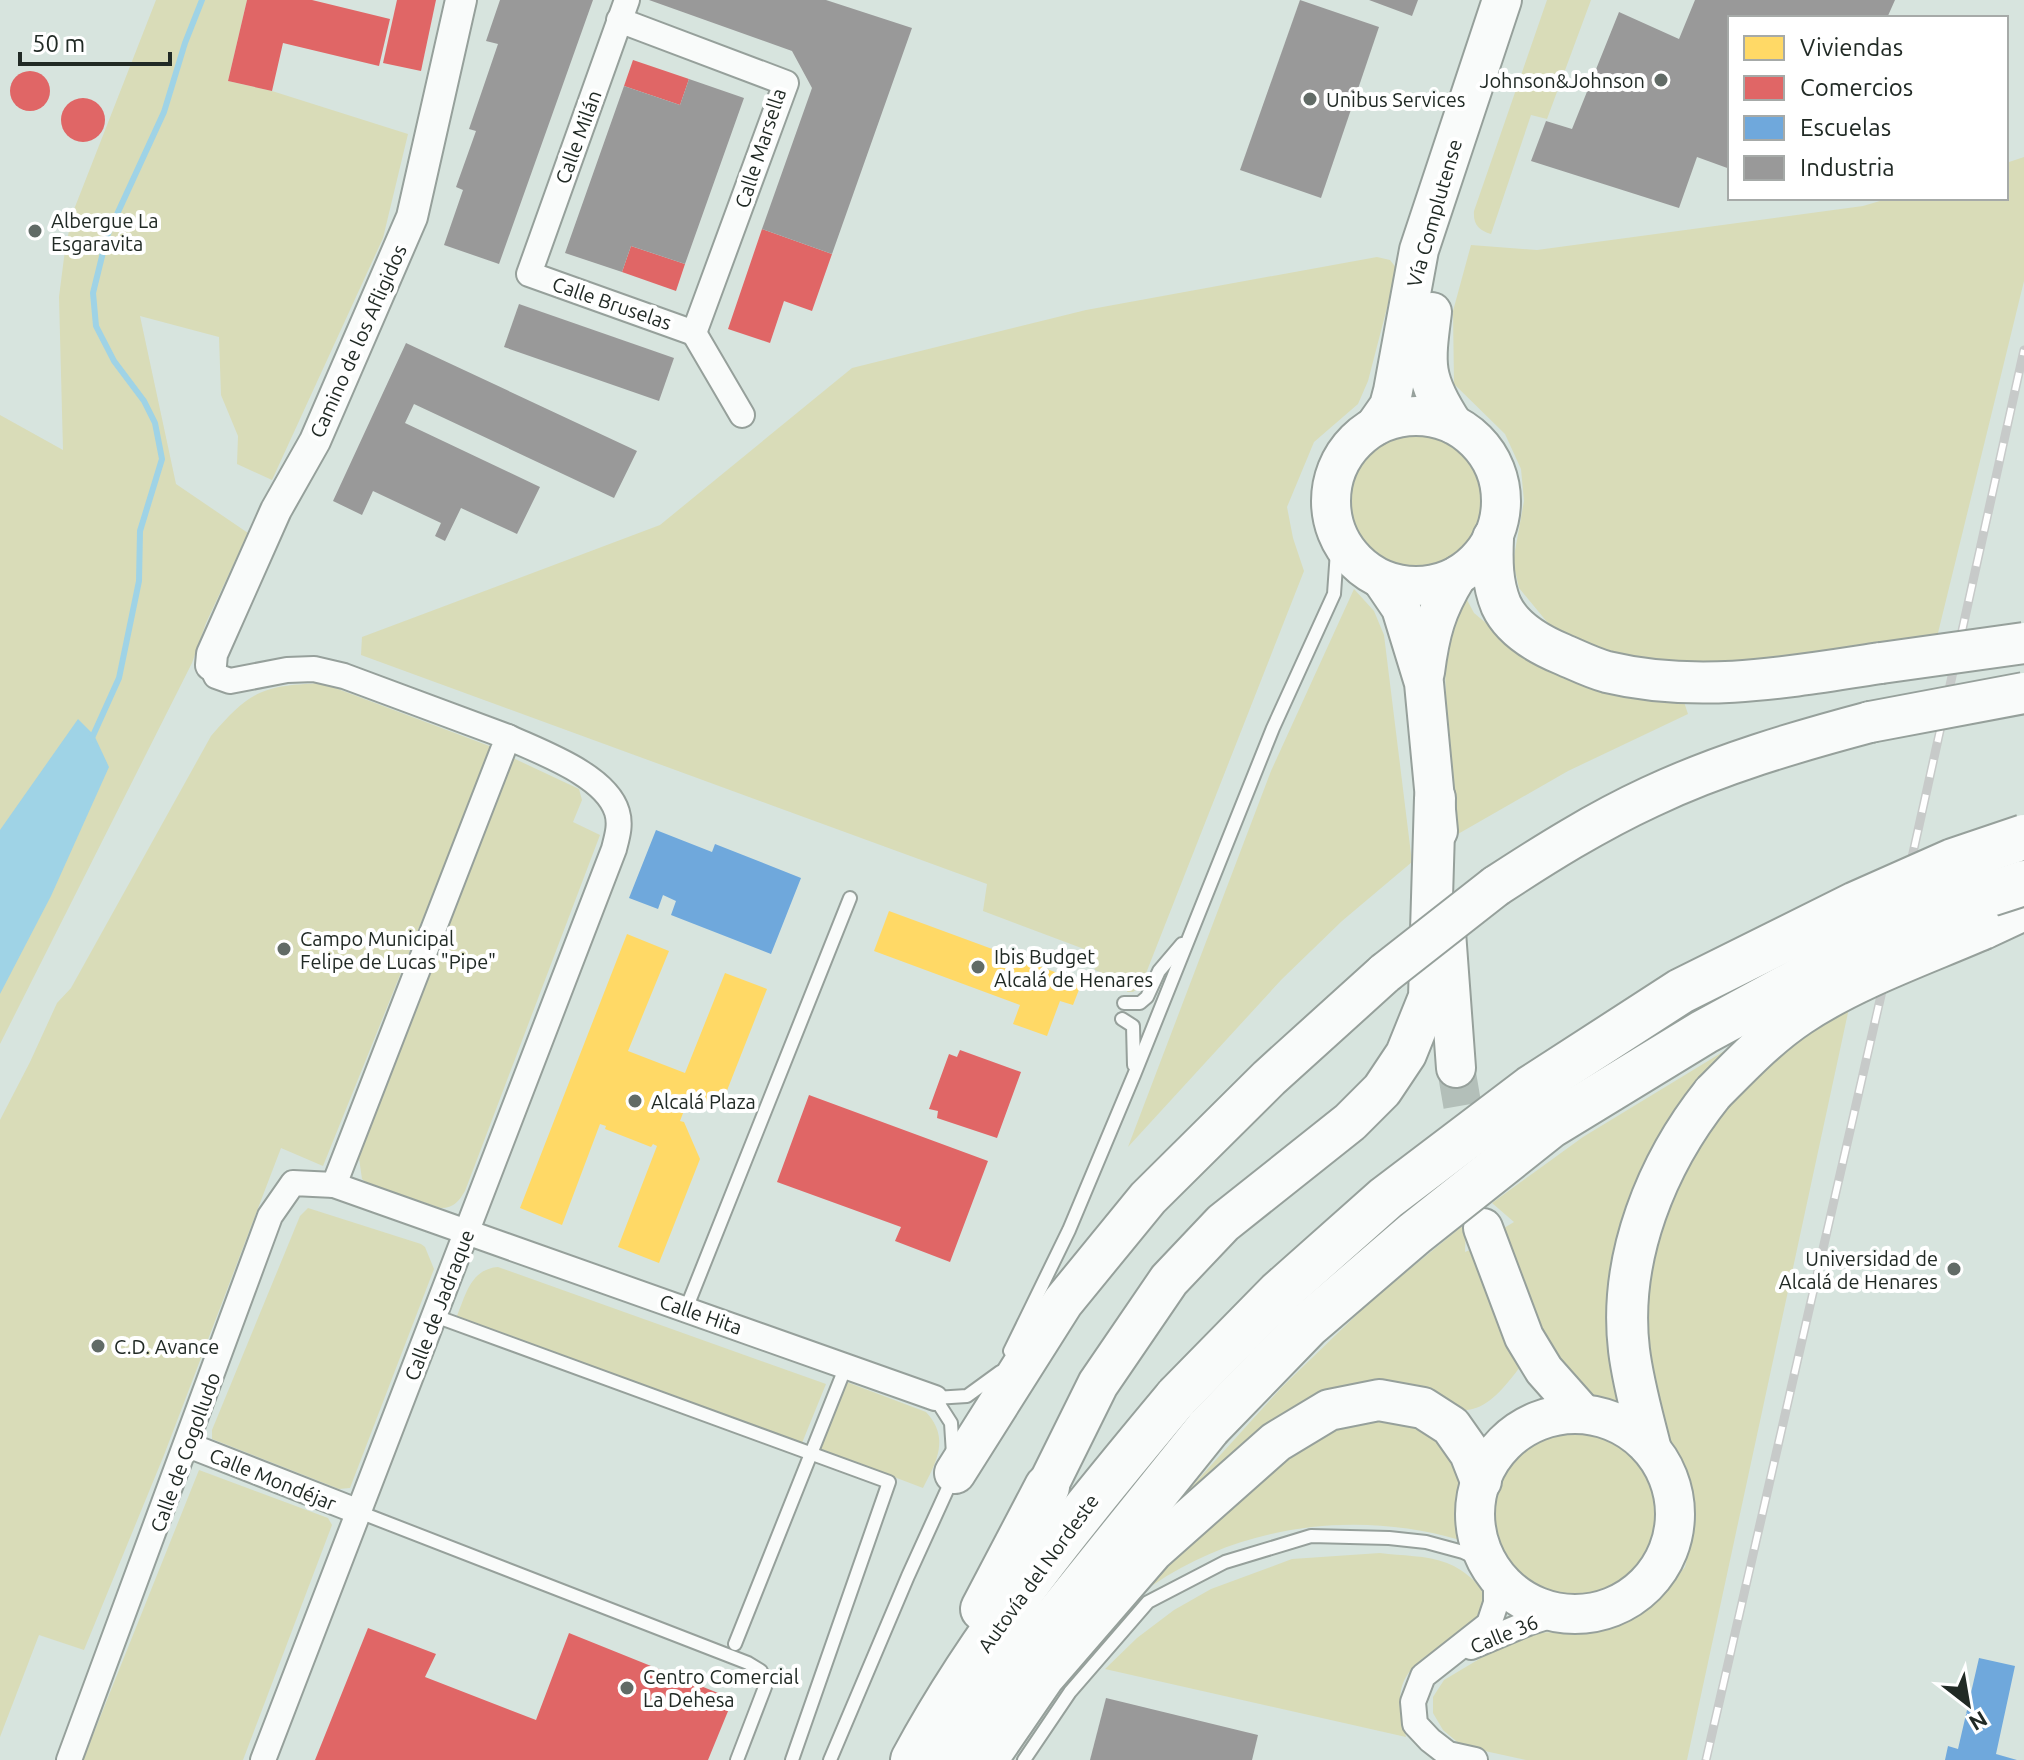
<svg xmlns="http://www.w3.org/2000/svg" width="2024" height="1760" viewBox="0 0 2024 1760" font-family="Ubuntu,sans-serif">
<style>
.green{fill:#d9dcb8}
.water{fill:#9fd3e6}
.homes{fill:#ffd966}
.shops{fill:#e06666}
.schools{fill:#6fa8dc}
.industry{fill:#999}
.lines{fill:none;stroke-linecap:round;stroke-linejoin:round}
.stream{stroke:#9fd3e6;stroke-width:6}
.primary-tunnel{stroke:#b3bfb9;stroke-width:38;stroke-dasharray:38 19;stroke-linecap:butt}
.service-casing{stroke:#96a09b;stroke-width:16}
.minor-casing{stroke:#96a09b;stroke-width:28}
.tertiary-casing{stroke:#96a09b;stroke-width:34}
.primary-casing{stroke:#96a09b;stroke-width:42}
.trunk-casing{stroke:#96a09b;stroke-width:44}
.motorway-casing{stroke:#96a09b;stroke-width:48}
.service{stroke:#f9fbfa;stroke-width:12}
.minor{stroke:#f9fbfa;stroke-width:24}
.tertiary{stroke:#f9fbfa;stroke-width:30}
.primary{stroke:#f9fbfa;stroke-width:38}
.trunk{stroke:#f9fbfa;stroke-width:40}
.motorway{stroke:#f9fbfa;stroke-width:44}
.rail-casing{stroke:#c7cac9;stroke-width:9}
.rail{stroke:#fff;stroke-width:6;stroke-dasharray:18;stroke-linecap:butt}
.trunk-bridge-casing{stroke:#96a09b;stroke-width:44;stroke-linecap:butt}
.motorway-bridge-casing{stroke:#96a09b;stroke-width:48;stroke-linecap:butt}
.trunk-bridge{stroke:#f9fbfa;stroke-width:40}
.motorway-bridge{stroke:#f9fbfa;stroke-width:44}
.poi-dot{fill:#616b66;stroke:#fff;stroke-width:3}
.labels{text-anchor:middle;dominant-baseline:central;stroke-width:8;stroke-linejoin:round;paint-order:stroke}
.poi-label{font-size:20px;fill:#212a25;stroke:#fff;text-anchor:start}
.street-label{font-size:20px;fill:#212a25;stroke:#fff}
</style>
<rect width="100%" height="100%" fill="#d7e4de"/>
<!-- green -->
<g class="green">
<polygon points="156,0 247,0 228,81 272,91 408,134 383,238 272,480 237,464 238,436 221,395 219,337 140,316 176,484 248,533 206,623 192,663 0,1044 0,415 63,450 59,297 65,250 73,212"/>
<path d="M1547,0H1591L1547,119L1531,115L1491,234C1479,230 1473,225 1474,211Z"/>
<polygon points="2024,157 2024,281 1937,637 1762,665 1692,669 1591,653 1552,628 1519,588 1513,562 1524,501 1521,469 1505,434 1454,384 1453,311 1471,245 1537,250 1863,206 1890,198 2006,198 2006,163"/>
<polygon points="1377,257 1390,260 1397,269 1368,381 1358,404 1314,442 1287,507 1293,538 1304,571 1141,986 1133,992 1127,992 1129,984 1095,970 1092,952 983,911 987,884 361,655 362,637 660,525 852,368 1086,310"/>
<circle cx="1413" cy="501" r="70"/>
<polygon points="1354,589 1374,611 1384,635 1412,862 1342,921 1282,979 1128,1147 1271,771"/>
<polygon points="1464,594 1474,613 1504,638 1683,699 1688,714 1568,771 1451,838 1444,642"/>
<path d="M322,683L492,747L323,1166L281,1148L164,1455L84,1650L39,1635L0,1737V1120L30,1062L57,1003L71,988L211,736C251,690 262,686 322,683Z"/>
<path d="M513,758L579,789L582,800L573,822L600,835L465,1191C459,1201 454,1208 441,1208L368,1184L362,1179L359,1158Z"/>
<polygon points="1849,1008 1687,1760 1526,1760 1462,1746 1443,1730 1433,1713 1433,1697 1444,1680 1491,1652 1532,1633 1583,1631 1617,1622 1657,1601 1685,1567 1696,1518 1688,1478 1656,1413 1645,1319 1650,1264 1666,1207 1713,1120 1785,1044"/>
<path d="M1754,1033L1651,1164L1623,1404C1610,1403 1592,1403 1582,1394C1539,1358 1522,1280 1504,1228L1514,1222L1492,1203L1583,1137Z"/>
<polygon points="308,1208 421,1244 425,1247 434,1269 350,1488 339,1489 212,1439 212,1430 300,1216"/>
<path d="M1466,1223L1465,1252L1477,1247L1520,1367C1476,1426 1464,1414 1401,1392L1155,1527L1282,1387L1371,1301Z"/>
<path d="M498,1267L826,1384L802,1443L457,1316C466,1294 471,1269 498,1267Z"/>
<path d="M844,1381L926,1412C950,1438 937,1461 923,1488L818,1448Z"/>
<path d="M1394,1416L1437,1431L1464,1474L1460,1540C1358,1510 1242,1524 1153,1585C1140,1594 1127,1605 1115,1616L1202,1521L1312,1430Z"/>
<circle cx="1577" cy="1513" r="85"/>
<polygon points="199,1470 328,1518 332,1525 243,1760 83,1760"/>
<path d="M1380,1553C1401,1556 1427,1555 1447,1563C1472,1573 1503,1602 1474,1626C1452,1644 1422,1651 1406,1677C1395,1695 1402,1718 1406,1737L1105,1669L1137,1638L1174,1610L1211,1589L1292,1559Z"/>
</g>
<!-- water -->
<polygon class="water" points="78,719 94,735 109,767 51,896 0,994 0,830"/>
<!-- homes -->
<g class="homes">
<polygon points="889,911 1082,982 1073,1005 1060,1001 1047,1036 1013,1024 1020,1005 874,951"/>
<polygon points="627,934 669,951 628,1051 685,1073 725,973 767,989 726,1093 689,1109 685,1108 680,1121 684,1122 700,1159 659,1263 618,1247 657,1146 653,1144 651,1147 605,1129 606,1126 600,1124 562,1225 520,1208"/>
</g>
<!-- shops -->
<g class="shops">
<polygon points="247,0 312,0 390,19 379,66 283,43 272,91 228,81"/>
<polygon points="397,0 436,0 421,71 383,63"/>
<polygon points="633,60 689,79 680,105 624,86"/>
<circle cx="30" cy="91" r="20"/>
<circle cx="83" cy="120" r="22"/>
<polygon points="762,229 832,254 812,311 784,301 770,343 728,329"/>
<polygon points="631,246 685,264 676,291 622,272"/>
<polygon points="960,1050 1021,1072 997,1138 937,1118 938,1111 929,1109 949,1054 957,1057"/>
<polygon points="809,1095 988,1161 950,1262 895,1241 901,1227 777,1182"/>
<polygon points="368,1628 436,1654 425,1677 536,1720 569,1633 733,1699 708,1760 315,1760"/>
</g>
<!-- schools -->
<g class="schools">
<polygon points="656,830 712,852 715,844 801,878 771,954 671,915 676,901 663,895 658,909 629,898"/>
<polygon points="1979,1658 2015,1666 1996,1754 2017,1760 1945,1760 1948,1746 1958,1749"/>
</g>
<!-- industry -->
<g class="industry">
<polygon points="500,0 593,0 499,264 444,245 463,190 456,187 476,131 469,129 498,44 486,41"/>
<polygon points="649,0 826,0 912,28 832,254 762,229 812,88 792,51"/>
<polygon points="1300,0 1379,27 1321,198 1240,170"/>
<polygon points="1369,0 1418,0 1412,16"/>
<polygon points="1695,0 1895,0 1887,18 1730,18 1730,169 1697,157 1679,208 1531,161 1546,121 1572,129 1619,12 1679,39"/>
<polygon points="689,79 744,98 685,264 631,246 622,272 565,253 624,86 680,105"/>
<polygon points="519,304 674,358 659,401 504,347"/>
<polygon points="406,343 637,451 614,498 414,404 405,423 540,487 517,534 461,508 445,541 435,536 441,523 373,491 362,515 333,501"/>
<polygon points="1106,1698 1258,1735 1252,1760 1090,1760"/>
</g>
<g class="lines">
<!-- stream -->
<polyline class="stream" points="91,740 119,678 139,581 140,531 162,459 155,423 144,401 114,361 96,326 93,293 107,236 164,112 185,43 202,0"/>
<!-- primary-tunnel -->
<polyline class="primary-tunnel" points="1456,1068 1472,1162"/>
<!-- service casing -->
<g class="service-casing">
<g id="service">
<polyline points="1124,1003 1140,1003 1147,997 1159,971 1182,944"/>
<polyline points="1122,1019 1133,1026 1134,1065"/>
<polyline points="686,1309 850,898"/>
<polyline points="435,1316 889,1482 792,1760"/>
<polyline points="1010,1351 1069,1230 1134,1075 1273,728 1334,594 1338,537"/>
<polyline points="953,1454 951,1423 935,1398 967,1396 1000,1372"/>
<polyline points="359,1512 748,1663 761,1671 765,1687 737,1760"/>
<polyline points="735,1644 846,1366"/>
<polyline points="830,1760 908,1576 953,1477"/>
<polyline points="1024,1760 1070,1692 1148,1602 1225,1562 1311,1536 1389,1538 1426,1542 1463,1552 1487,1563"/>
</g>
</g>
<!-- minor casing -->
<g class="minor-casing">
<g id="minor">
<polyline points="627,0 529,274 694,333"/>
<polyline points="619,20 786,83 694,333"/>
<polyline points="694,333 742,415"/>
<polyline points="211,665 216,676 230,681 287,670 314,669 344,676 508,737 334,1185"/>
<polyline points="188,1445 359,1512"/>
<polyline points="1471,1647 1528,1623 1559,1613"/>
<polyline points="69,1760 270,1216 293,1183 334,1185 935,1398"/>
<path d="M263,1760L614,849C617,837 621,825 617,812C606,775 540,752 508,737"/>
<polyline points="1475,1760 1448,1754 1430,1740 1415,1724 1413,1702 1423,1676 1489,1624 1496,1603 1496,1576"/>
</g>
</g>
<!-- tertiary casing -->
<g class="tertiary-casing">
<polyline id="tertiary" points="211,665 212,654 276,510 315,441 412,217 461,0"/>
</g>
<!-- primary casing -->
<g class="primary-casing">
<g id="primary">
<path d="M1432,312C1425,365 1423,378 1453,424"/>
<circle cx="1416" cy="501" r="85"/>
<polyline points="1375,426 1389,406 1393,391 1419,250 1502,0"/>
<polyline points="1382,580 1401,608 1424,683 1438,831"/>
<path d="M1425,672C1430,633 1436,610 1457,576"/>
<polyline points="1446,932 1456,1068"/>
<polyline points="1483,1228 1524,1337 1544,1370 1583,1414"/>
<circle cx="1575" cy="1514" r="100"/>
</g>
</g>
<!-- trunk casing -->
<g class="trunk-casing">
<g id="trunk">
<path d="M1493,538C1492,561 1492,583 1501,605C1512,629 1538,644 1562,654C1576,660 1592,668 1607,672C1699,694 1789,677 1881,663"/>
<path d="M1496,886C1545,854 1596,822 1650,797C1720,764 1795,742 1870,722"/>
<polyline points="1983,929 2024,910"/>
<path d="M1650,1446C1642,1414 1633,1383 1629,1350C1618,1258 1657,1163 1713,1093"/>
<polyline points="955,1473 1063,1302 1148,1198 1269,1078 1385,973"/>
<polyline points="1047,1487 1098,1384 1169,1280 1223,1223 1350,1122 1382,1090 1406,1054 1429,997 1435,798"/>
<polyline points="987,1760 1044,1677 1153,1551 1276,1442 1329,1410 1379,1400 1423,1408 1451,1426 1470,1453 1481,1481"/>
</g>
</g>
<!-- motorway casing -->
<g class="motorway-casing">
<g id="motorway">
<polyline points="983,1609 1047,1487"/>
<path d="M913,1760C984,1628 1082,1511 1177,1397"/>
<polyline points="959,1760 1021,1661 1209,1427"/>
</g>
</g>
<!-- service -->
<use href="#service" class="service"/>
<!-- minor -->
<use href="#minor" class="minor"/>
<!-- tertiary -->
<use href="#tertiary" class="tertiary"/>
<!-- primary -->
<use href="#primary" class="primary"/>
<!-- trunk -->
<use href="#trunk" class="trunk"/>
<!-- motorway -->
<use href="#motorway" class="motorway"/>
<!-- rail casing -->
<g class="rail-casing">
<polyline id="rail" points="1706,1760 1896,930 2024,350"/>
</g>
<!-- rail -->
<use href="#rail" class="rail"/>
<!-- trunk-bridge casing -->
<g class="trunk-bridge-casing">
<g id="trunk-bridge">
<polyline points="1881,663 2024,643"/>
<polyline points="1870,722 2024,693"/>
<polyline points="1385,973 1496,886"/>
<path d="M1713,1093C1741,1065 1767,1037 1800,1015C1854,979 1923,955 1983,929"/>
</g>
</g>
<!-- motorway-bridge casing -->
<g class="motorway-bridge-casing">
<g id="motorway-bridge">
<polyline points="1177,1397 1279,1293 1386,1198 1531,1088 1681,991 1856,904 1953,861 2024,837"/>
<polyline points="1209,1427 1308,1325 1414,1234 1550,1126 1704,1032 1848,954 1965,902 2024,883"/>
</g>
</g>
<!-- trunk-bridge -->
<use href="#trunk-bridge" class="trunk-bridge"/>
<!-- motorway-bridge -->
<use href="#motorway-bridge" class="motorway-bridge"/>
</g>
<!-- markers -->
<g class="poi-dot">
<circle cx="1661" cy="80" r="8"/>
<circle cx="1310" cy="99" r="8"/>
<circle cx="35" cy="231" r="8"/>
<circle cx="284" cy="949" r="8"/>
<circle cx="978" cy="967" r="8"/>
<circle cx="635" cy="1101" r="8"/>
<circle cx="1954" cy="1269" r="8"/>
<circle cx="98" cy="1346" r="8"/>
<circle cx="627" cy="1688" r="8"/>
</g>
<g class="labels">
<!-- poi labels -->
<g class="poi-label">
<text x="1645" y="80" text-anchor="end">Johnson&amp;Johnson</text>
<text x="1326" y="99">Unibus Services</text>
<text x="51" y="220">Albergue La<tspan x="51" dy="23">Esgaravita</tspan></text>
<text x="300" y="938">Campo Municipal<tspan x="300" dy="23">Felipe de Lucas "Pipe"</tspan></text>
<text x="994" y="956">Ibis Budget<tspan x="994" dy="23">Alcalá de Henares</tspan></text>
<text x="651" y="1101">Alcalá Plaza</text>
<text x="1938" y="1258" text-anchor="end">Universidad de<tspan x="1938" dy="23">Alcalá de Henares</tspan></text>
<text x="114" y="1346">C.D. Avance</text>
<text x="643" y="1676">Centro Comercial<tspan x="643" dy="23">La Dehesa</tspan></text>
</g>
<!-- street labels -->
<g class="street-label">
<text transform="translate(578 137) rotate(-70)">Calle Milán</text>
<text transform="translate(760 148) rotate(-72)">Calle Marsella</text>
<text transform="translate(1434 213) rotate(-74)">Vía Complutense</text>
<text transform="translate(612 303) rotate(19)">Calle Bruselas</text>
<text transform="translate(358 341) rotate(-66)">Camino de los Afligidos</text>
<text transform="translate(439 1305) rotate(-69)">Calle de Jadraque</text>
<text transform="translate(701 1314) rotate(19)">Calle Hita</text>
<text transform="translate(185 1452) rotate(-70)">Calle de Cogolludo</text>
<text transform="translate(273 1479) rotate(22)">Calle Mondéjar</text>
<text transform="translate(1038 1573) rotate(-54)">Autovía del Nordeste</text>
<text transform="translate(1504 1634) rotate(-22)">Calle 36</text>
</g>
</g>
<!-- legend -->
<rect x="1728" y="16" width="280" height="184" fill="#ffffff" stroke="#a6aaa8" stroke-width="2"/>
<rect x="1744" y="36" width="40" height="24" fill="#ffd966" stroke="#a6aaa8" stroke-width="2"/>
<text x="1800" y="56" font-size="24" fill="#212a25">Viviendas</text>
<rect x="1744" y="76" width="40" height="24" fill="#e06666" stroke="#a6aaa8" stroke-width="2"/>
<text x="1800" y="96" font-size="24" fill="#212a25">Comercios</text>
<rect x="1744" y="116" width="40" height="24" fill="#6fa8dc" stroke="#a6aaa8" stroke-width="2"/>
<text x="1800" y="136" font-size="24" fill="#212a25">Escuelas</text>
<rect x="1744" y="156" width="40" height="24" fill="#999999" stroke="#a6aaa8" stroke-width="2"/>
<text x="1800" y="176" font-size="24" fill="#212a25">Industria</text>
<!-- north arrow -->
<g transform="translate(1968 1704) rotate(149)" stroke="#ffffff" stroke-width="6" paint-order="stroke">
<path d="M0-6L14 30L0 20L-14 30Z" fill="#212a25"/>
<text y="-12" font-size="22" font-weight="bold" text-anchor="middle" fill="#212a25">N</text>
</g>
<!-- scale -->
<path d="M20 52v12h150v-12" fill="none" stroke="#212a25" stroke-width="4"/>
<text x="32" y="52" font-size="24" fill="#212a25" stroke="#ffffff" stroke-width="6" paint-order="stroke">50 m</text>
</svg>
